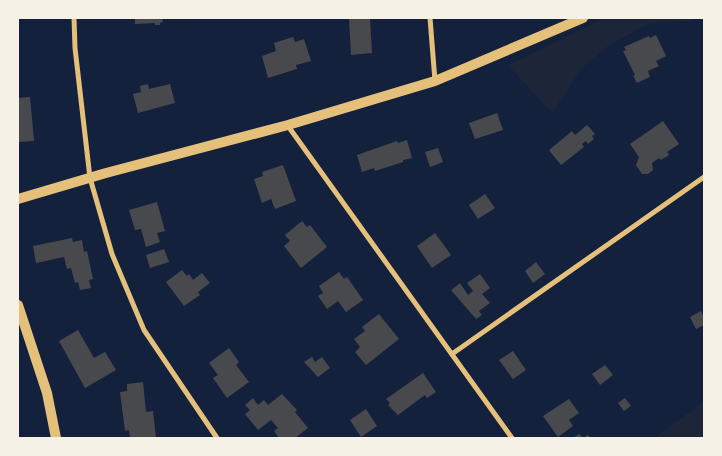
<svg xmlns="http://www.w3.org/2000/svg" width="722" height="456" viewBox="0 0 722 456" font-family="'DM Sans',sans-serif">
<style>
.green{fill:#1d2539}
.building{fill:#48494c}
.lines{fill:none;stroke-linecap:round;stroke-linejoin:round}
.minor{stroke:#e5c07b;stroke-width:5}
.secondary{stroke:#e5c07b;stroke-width:10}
</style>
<rect width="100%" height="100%" fill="#14213d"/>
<!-- green -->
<g class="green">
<polygon points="605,18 700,18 688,21 649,23 608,46 581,69 552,113 508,65"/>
<polygon points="704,402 704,438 655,438 657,436"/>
</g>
<!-- building -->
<g class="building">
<polygon points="135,18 162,18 163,22 160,23 160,25 155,25 155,23 135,24"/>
<polygon points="349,18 370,18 372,53 351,55"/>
<polygon points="656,35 666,56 656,61 659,66 648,71 650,77 637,83 633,76 635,75 623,51 626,50 624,47 649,36 650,38"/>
<polygon points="293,37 295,42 304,39 311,61 296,65 297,69 268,78 262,56 276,51 274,43"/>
<polygon points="148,84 149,89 170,84 175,103 138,113 133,94 141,92 140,86"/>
<polygon points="30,97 34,141 18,142 18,98"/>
<polygon points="497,113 503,130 475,139 469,123"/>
<polygon points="663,121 679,144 667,152 669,155 661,160 659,158 652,163 653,170 648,174 642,174 636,165 639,157 630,144"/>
<polygon points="587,125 595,134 592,136 594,139 588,144 586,141 582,144 584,147 561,165 549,150 572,131 575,135"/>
<polygon points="407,140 412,158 403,160 403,162 375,171 374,168 362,172 357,155 397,141 398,143"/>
<polygon points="438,148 443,162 430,167 425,152"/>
<polygon points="283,165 296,201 275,209 271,199 262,203 254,179 263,176 262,172"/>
<polygon points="485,194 495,208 478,219 469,205"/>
<polygon points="157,202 165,231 157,233 160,242 146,247 141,229 135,230 129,210"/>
<polygon points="302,221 307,227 310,225 327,247 301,268 284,246 290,241 285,235"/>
<polygon points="435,233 451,255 432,268 417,246"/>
<polygon points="72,238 73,242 82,240 84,252 87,251 93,279 89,280 91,288 80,290 78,282 75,283 71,268 67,269 64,257 36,263 33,246"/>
<polygon points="164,249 169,262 150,268 146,255"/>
<polygon points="536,262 545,274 533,283 525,271"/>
<polygon points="182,270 187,276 189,274 193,280 202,273 210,283 198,292 200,295 184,306 166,282"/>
<polygon points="339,272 344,279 347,277 363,300 346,312 338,301 327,309 318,296 323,293 319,286"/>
<polygon points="480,274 490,288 482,294 490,303 479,311 482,315 476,319 451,290 460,283 468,295 473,291 467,283"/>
<polygon points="701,311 704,318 704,325 696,329 690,317"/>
<polygon points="379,314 399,339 366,365 355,352 360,347 354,339 365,331 362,327"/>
<polygon points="78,330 94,358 105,352 116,370 85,388 59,341"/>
<polygon points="229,348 239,362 236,365 249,382 227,398 213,378 218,375 209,363"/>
<polygon points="513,351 526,370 513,379 499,360"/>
<polygon points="312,357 315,362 322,357 330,368 318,377 304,362"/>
<polygon points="605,365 613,375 600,385 592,374"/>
<polygon points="423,373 436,392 427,398 425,395 398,415 388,405 390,403 386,399"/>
<polygon points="143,382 146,412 153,411 156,438 130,438 129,430 125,431 120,392 127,391 127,384"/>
<polygon points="282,394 297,410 295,412 308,428 295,438 279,438 274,431 278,428 271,420 258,430 245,414 250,410 245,405 253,398 258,405 264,400 268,405"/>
<polygon points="625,398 631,406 624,411 618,403"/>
<polygon points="569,399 579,413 569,420 573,426 558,437 543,416"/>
<polygon points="366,409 377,426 361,437 350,420"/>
<polygon points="579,434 583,438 588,435 591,438 573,438"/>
</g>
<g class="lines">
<!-- minor -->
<g class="minor">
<polyline points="74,18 75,48 90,178 112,254 144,330 217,438"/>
<polyline points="430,18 435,81"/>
<polyline points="288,126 512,438"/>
<polyline points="452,354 704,177"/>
</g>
<!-- secondary -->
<g class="secondary">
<polyline points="18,199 106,173 288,125 435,81 583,18"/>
<polyline points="18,305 47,393 56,438"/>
</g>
</g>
<!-- border -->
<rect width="722" height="456" fill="none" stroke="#f6f1e7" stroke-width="38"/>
</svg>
